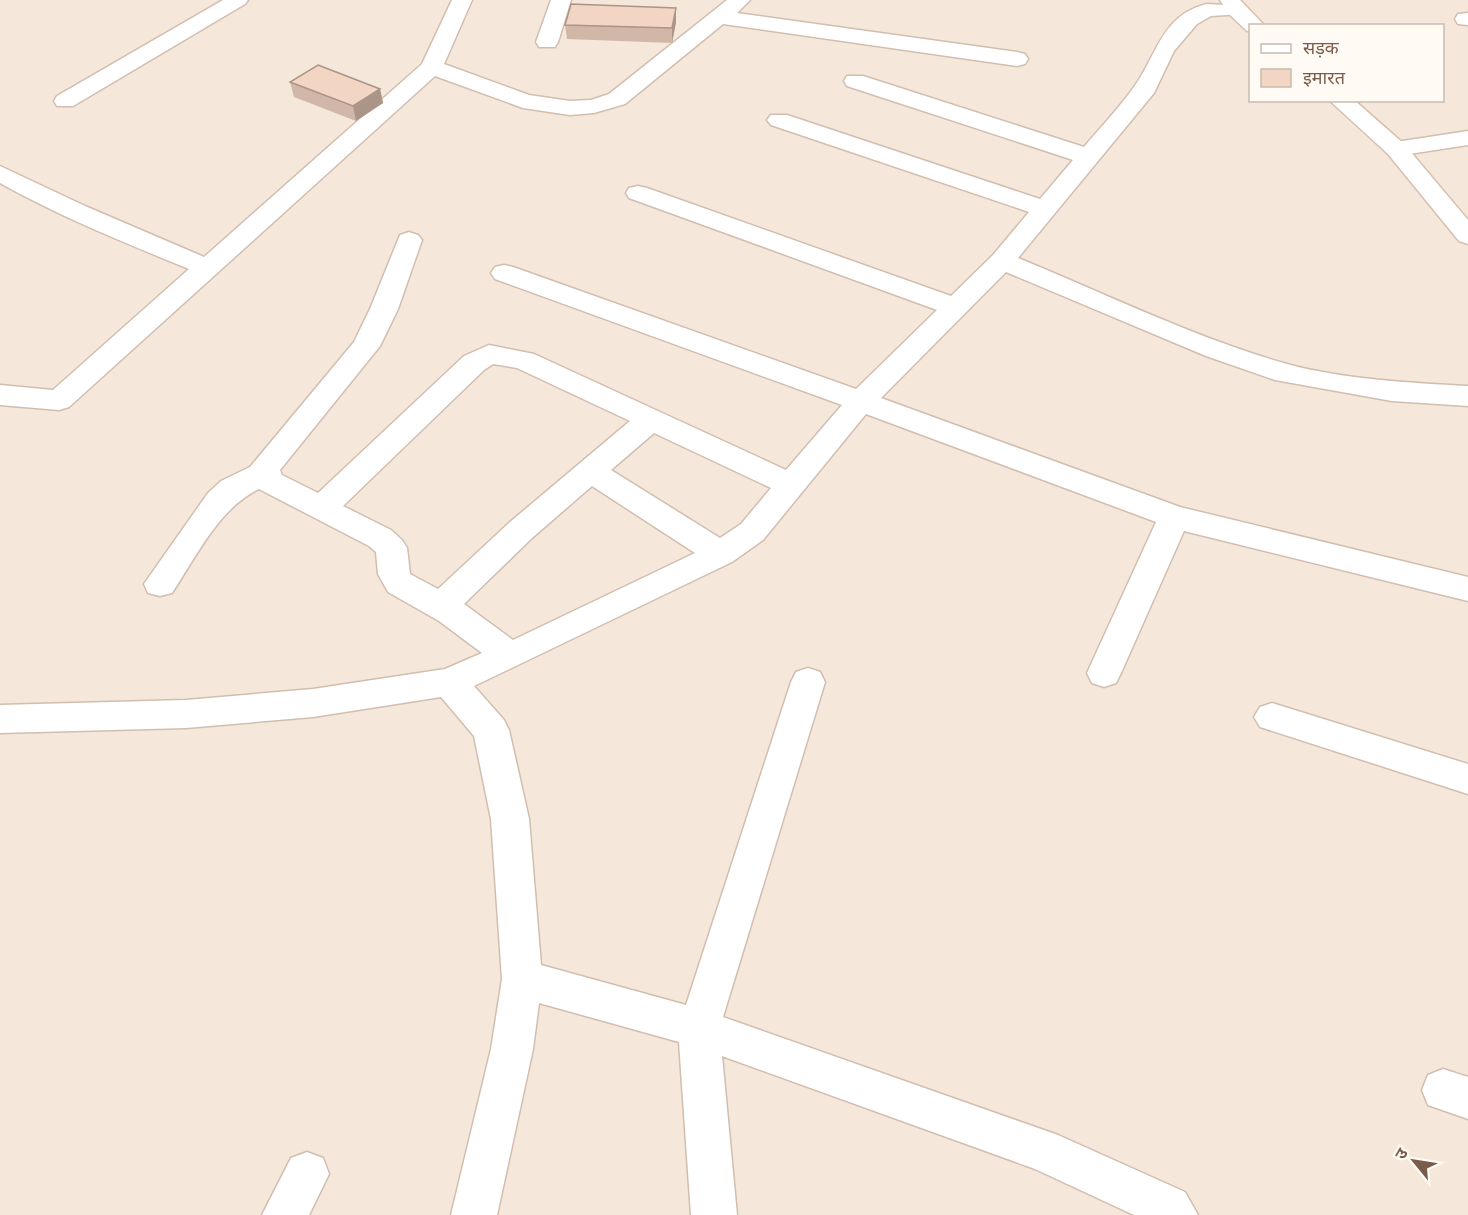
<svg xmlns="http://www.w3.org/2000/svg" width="1468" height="1215" viewBox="0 0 1468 1215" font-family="Arial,'Noto Sans Devanagari',sans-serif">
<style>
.residential{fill:#f5e8da;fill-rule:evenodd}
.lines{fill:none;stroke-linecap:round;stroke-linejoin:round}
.street-casing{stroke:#d1beb0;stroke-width:3}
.secondary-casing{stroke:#d6c0b0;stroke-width:3}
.street{fill:#fff;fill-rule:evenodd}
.secondary{fill:#fff;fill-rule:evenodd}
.wall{fill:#d1b7a8}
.shaded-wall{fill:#aa9588}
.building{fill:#f3d5c3;stroke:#aa9588;stroke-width:1.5}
</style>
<rect width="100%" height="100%" fill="#fdf6ec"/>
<!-- residential -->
<path class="residential" d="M0,0H1468V1215H0ZM1250,26H1442V100H1250Z"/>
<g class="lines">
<!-- street casing -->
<g class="street-casing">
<g id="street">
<polygon points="223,0 248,0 245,4 73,106 57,106 54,101 57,96"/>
<path d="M452,0H472L444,64L529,95L570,101L591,100L609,94L727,0H750L737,13L1017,52L1025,54L1028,59L1025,64L1017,66L723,24L625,104L594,113L570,115L523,108L435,76L69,407L59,410L0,405V385L53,390L189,269C125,243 61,217 0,183V166L85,206L204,257L422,64Z"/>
<polygon points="551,0 571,0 558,42 555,47 539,47 536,42"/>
<path d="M1207,4L1243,6L1247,10L1243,14L1211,16L1197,24L1174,51L1154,93L1018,258C1106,294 1195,338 1287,364C1341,379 1411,383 1468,386V406L1392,401L1275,380L1206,356L1006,272L881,398L1180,507L1468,577V601L1184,531L1121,673L1116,683L1104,687L1092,683L1087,673L1156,522L866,414L763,540L732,562L474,686L504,720L509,730L529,819L541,965L686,1005L791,682L796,672L808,668L820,672L825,682L723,1017L1058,1135L1185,1192L1198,1215H1134L1035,1169L722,1056L737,1215H691L679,1042L539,1003L533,1049L497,1215H451L491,1049L502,979L491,819L474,736L441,697L313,717L186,728L0,733V705L186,700L313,689L445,669L482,653L439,621L388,592L378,574L376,552L369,546L259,489C219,508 196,557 172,593L160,596L148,593L144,584L208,493L221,481L250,467L354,342L370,309L400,235L409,232L418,235L422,240L398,309L380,346L280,470L282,475L318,493L464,356L489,345L534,354L786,470L842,405L495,279L491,273L495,267L504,265L513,267L856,389L937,310L629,198L626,193L629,188L638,186L647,188L951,296L993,255L1029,212L771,125L767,120L771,115H787L1040,199L1073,160L847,86L844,81L847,76H863L1084,147C1100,128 1119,108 1134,87C1157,56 1161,15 1207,4ZM493,364L517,368L630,421L510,522L438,589L410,574L407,548L402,540L391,530L343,506L484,370ZM654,433L771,488L741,524L720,538L611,470ZM592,486L695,553L513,640L464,604L532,538Z"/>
<polygon points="1468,13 1468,25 1458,24 1455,19 1458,14"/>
<polygon points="1468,131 1468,145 1396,156 1388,154 1384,149 1388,144 1396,142"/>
<polygon points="1272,703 1468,764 1468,794 1260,727 1254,717 1260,707"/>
<polygon points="1443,1069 1468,1077 1468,1119 1428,1105 1422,1090 1428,1075"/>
<polygon points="307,1152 323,1158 329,1174 309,1215 262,1215 291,1158"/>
</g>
</g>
<!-- secondary casing -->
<g class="secondary-casing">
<g id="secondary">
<polygon points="1220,0 1240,0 1265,26 1250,26 1250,31 1247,31 1229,14"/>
<polygon points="1329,100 1354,100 1404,144 1468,220 1468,244 1459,241 1388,154"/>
</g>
</g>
<!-- street -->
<use href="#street" class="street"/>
<!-- secondary -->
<use href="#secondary" class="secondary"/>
</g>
<!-- wall -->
<g class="wall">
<polygon points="676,8 676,22 672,43 567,39 565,25"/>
<polygon points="290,82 380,89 383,103 356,121 294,97"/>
</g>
<!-- shaded-wall -->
<g class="shaded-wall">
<polygon points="676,8 676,22 672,43 672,28"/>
<polygon points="380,89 383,103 356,121 353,106"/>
</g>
<!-- building -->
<g class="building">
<polygon points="571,4 676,8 672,28 565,25"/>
<polygon points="318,65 380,89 353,106 290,82"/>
</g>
<!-- legend -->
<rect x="1249" y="24" width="195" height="78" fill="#fffaf3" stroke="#cabbb1" stroke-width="1.5"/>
<rect x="1261" y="44" width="30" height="9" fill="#ffffff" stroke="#cabbb1" stroke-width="1.5"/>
<text x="1303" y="54" font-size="18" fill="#7a5c4d">सड़क</text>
<rect x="1261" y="69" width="30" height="18" fill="#f3d5c3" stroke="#cabbb1" stroke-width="1.5"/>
<text x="1303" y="84" font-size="18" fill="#7a5c4d">इमारत</text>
<!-- north arrow -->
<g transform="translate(1414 1161) rotate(300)" stroke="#fffaf3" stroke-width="4.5" paint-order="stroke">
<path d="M0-4.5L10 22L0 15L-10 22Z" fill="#7a5c4d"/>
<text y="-9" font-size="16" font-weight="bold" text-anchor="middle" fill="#7a5c4d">उ</text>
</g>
</svg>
